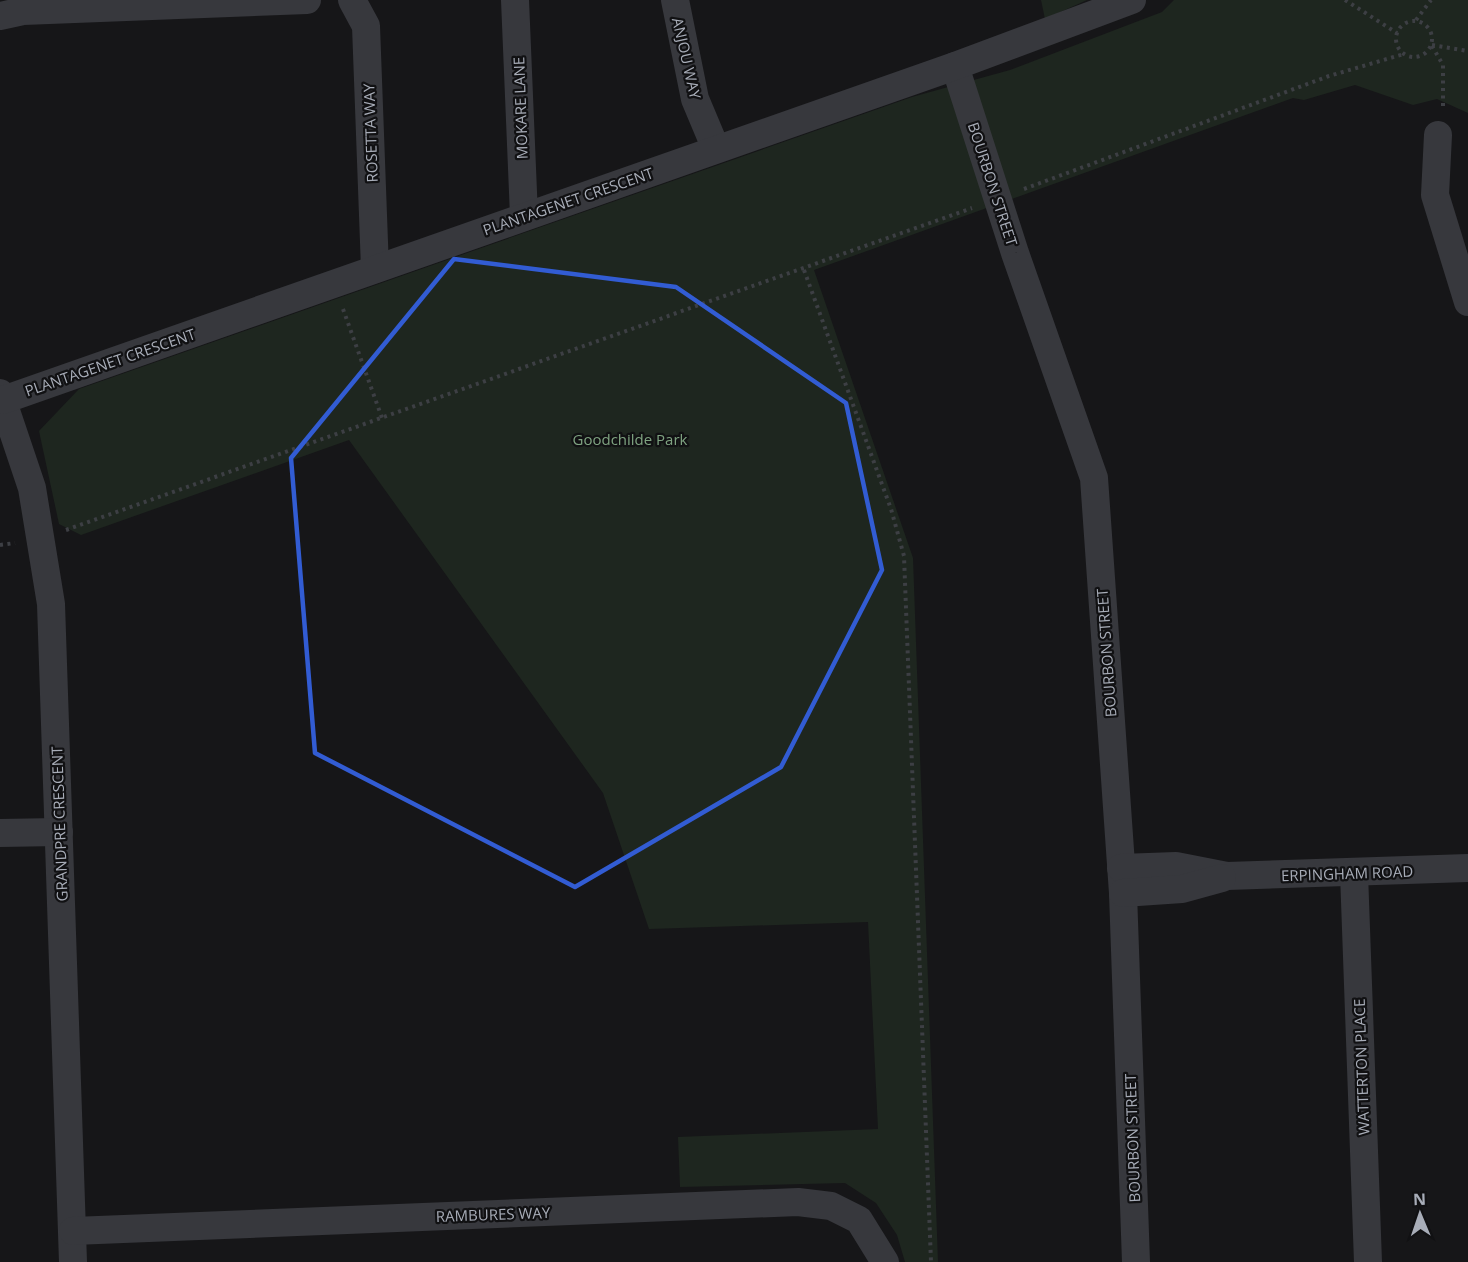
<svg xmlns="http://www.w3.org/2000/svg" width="1468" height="1262" viewBox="0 0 1468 1262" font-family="'Open Sans',sans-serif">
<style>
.green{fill:#1e261f}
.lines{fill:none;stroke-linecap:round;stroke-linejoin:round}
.path{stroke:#3d3f44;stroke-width:4;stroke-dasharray:3 4.5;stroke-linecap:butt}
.minor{stroke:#37383d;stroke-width:28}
.marked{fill:none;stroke:#325cd3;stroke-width:4.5;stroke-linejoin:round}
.labels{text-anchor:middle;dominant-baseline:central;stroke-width:4.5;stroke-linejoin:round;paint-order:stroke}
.street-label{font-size:15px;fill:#a8adb8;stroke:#111113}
.park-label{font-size:15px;fill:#7fa381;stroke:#111113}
</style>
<rect width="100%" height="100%" fill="#161618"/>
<!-- green -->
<g class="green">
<polygon points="1041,0 1087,0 1045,19"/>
<polygon points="1174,0 1468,0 1468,113 1437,99 1413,105 1355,85 1304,100 1293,98 814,270 913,558 938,1262 905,1262 897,1235 876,1203 845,1183 680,1187 678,1137 878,1129 868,922 649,929 603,793 349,440 81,535 59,524 39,431 79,389 912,97 1010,70 1162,12"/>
</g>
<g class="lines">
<!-- path -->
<g class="path">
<polyline points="1345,0 1397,33"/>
<polyline points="1416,20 1431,0"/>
<circle cx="1414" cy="39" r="18"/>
<polyline points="1432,45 1468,51"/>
<polyline points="1432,46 1443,65 1443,110"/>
<polyline points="1024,189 1329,76 1404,54"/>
<polyline points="804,270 891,509 904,556 931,1262"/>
<polyline points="343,309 382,418"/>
<polyline points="66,530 972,208"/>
<polyline points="0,545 15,543"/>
</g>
<!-- minor -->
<g class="minor">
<polyline points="352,0 366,26 375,269"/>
<polyline points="515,0 524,216"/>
<polyline points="675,0 695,99 716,149"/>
<polyline points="0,16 23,11 307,0"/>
<polyline points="955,66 1015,253 1094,478 1123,893 1136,1262"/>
<polyline points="1438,135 1435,195 1468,302"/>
<polyline points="0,393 32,488 51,604 73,1262"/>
<polyline points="3,400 955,66 1132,0"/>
<polyline points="0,833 59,832"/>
<polyline points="1121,868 1176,866 1227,876 1468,868"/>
<polyline points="1354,873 1368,1262"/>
<polyline points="1123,893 1182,889 1222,878"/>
<polyline points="73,1231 798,1202 831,1206 859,1220 885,1262"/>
</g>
</g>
<!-- marked area -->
<path class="marked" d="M454,259L676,287L846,403L882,570L781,767L575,887L315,753L291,458Z"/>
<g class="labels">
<!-- street labels -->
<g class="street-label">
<text transform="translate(687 58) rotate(77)">ANJOU WAY</text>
<text transform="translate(520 108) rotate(-92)">MOKARE LANE</text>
<text transform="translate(370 133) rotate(-92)">ROSETTA WAY</text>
<text transform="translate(993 184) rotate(72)">BOURBON STREET</text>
<text transform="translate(568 201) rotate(-19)">PLANTAGENET CRESCENT</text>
<text transform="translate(110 362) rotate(-19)">PLANTAGENET CRESCENT</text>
<text transform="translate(1106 653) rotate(-94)">BOURBON STREET</text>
<text transform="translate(59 824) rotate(-92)">GRANDPRE CRESCENT</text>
<text transform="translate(1347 873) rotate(-2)">ERPINGHAM ROAD</text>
<text transform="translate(1361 1067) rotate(-92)">WATTERTON PLACE</text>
<text transform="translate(1132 1138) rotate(-92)">BOURBON STREET</text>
<text transform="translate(493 1214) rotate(-2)">RAMBURES WAY</text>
</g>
<!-- park labels -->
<g class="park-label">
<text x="630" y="439">Goodchilde Park</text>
</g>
</g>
<!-- north arrow -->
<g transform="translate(1420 1214) rotate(358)" stroke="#111113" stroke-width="4.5" paint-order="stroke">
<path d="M0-4.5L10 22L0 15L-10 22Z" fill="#a8adb8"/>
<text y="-9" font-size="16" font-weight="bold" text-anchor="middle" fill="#a8adb8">N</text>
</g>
</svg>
